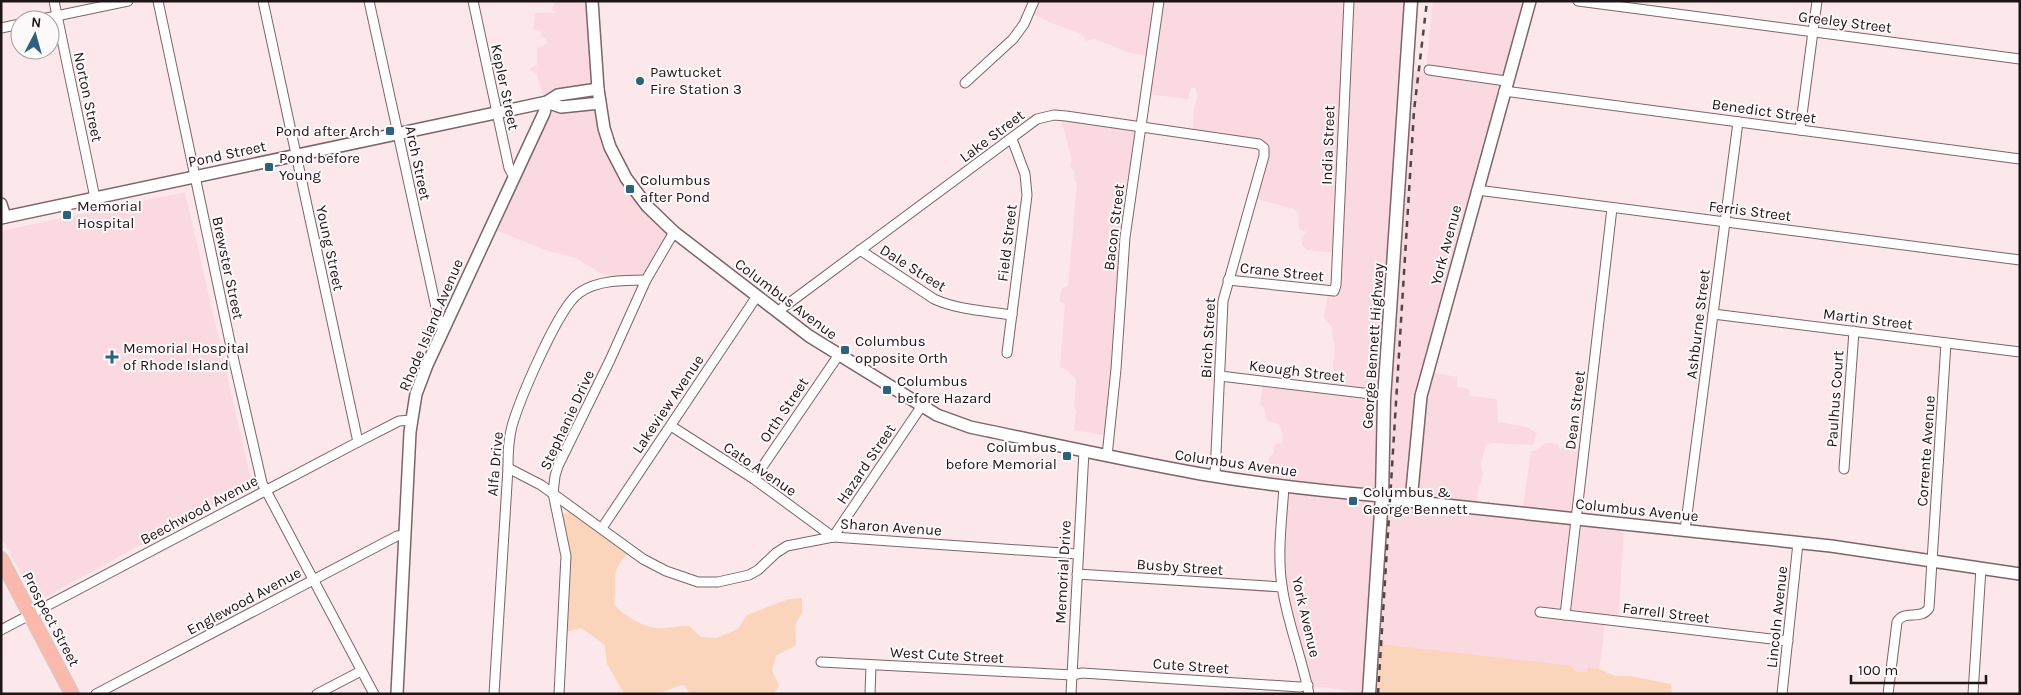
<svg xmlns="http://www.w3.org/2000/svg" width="2021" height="695" viewBox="0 0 2021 695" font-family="Karla,sans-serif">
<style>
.built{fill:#fbd9e0}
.green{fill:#fad5bb}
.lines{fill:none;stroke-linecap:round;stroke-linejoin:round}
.minor-casing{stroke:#7b656a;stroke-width:11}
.tertiary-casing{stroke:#7b656a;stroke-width:14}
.secondary-casing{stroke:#7b656a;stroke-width:15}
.primary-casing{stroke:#cecccc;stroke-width:16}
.minor{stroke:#fff;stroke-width:9}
.tertiary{stroke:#fff;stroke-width:11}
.secondary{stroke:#fff;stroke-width:12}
.primary{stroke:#fbb8ac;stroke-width:14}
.rail{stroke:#514547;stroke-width:2.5;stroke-dasharray:6 6;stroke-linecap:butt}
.poi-dot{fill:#2b637d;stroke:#fef9fa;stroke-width:2}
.labels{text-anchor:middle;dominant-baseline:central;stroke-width:4;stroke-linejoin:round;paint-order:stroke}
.street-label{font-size:15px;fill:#1e1517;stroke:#fef9fa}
.poi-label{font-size:15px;fill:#1e1517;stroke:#fef9fa;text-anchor:start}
</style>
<rect width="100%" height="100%" fill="#fce7eb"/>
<!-- built -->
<g class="built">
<polygon points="557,1 592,1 598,90 625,181 675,235 645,279 632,279 611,276 599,272 576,258 543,249 493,229 544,101 537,74 529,69 537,65 537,48 547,44 546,39 541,36 541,31 533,29 535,13 557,13 552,10 554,3"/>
<polygon points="1036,1 1412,1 1410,70 1426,72 1433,1 1531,1 1430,372 1457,377 1457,387 1469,389 1470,396 1497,399 1498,422 1527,427 1537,433 1533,445 1494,443 1486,445 1481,462 1483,475 1478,491 1477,510 1522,514 1531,451 1538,450 1544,444 1550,443 1558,444 1560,449 1565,445 1584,448 1577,521 1624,529 1618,623 1604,622 1603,642 1599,669 1588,668 1587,672 1575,671 1571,666 1368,694 1324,687 1311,689 1284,593 1282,551 1285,488 1265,485 1269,458 1274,452 1275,444 1282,443 1283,436 1279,424 1267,421 1264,408 1260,405 1263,386 1330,394 1333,374 1335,372 1333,367 1335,344 1333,340 1332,328 1324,317 1328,294 1335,292 1337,253 1306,250 1302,244 1301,238 1307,232 1299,229 1298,214 1294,209 1257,199 1264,149 1192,138 1194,109 1198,95 1195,88 1191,87 1188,99 1147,94 1152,56 1130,53 1095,39 1086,41 1082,34 1051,23 1031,13"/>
<polygon points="1061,120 1141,132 1120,292 1109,436 1074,430 1076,411 1074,406 1076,380 1067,370 1060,367 1065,304 1059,301 1062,288 1068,286 1077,183 1074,179 1075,173 1070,166 1072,159"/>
<polygon points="185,192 252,484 36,602 1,536 1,231"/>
</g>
<!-- green -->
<g class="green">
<path d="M574,510L632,550C608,570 618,578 614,604C623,615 642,627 657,628C667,629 678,626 689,626L701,637L716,638L738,629L747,615L789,599L802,598V613L795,625L796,645L776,656L772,670L779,686L774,693L690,694L684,685C677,686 673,688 666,691C654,695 634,695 623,692L607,664L605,645L581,628L566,632L561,515Z"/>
<polygon points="1372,643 1571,666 1575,671 1587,672 1588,668 1599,669 1615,676 1630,676 1671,684 1672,694 1368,694"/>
</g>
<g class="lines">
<!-- minor casing -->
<g class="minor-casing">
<g id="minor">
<polyline points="54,1 95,198"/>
<polyline points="158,1 234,361 262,483 374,694"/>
<polyline points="263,1 358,442"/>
<polyline points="369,1 439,321 443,330"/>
<polyline points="473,1 509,168 514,177"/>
<polyline points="1578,1 2020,59"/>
<polyline points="37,20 128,1"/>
<polyline points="1,28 20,24"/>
<polyline points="1429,70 1506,81"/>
<polyline points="965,83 1013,39 1024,24 1034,1"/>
<polyline points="1504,91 2020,159"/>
<polyline points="1800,130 1817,1"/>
<polyline points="1477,190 2020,260"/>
<path d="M860,250L934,299C958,310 986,311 1012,315"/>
<polyline points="1228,280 1334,291 1336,285 1349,1"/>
<polyline points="777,312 1037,119 1054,115 1066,116 1259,144 1264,148 1264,156 1223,301 1215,475"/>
<polyline points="1713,314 2020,352"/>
<polyline points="1007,353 1027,195 1025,174 1012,139"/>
<polyline points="1220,376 1371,394"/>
<polyline points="671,426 754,479 833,537 921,407"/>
<polyline points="1107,456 1116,369 1125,237 1159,1"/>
<polyline points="508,468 541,485 643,559 666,571 698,582 718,582 749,575 758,570 776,553 787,546 833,537 1077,554"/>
<polyline points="1844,469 1854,331"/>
<polyline points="754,479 838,356"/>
<path d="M1284,486C1282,519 1277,553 1282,586C1287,622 1302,658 1309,694"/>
<polyline points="602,528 757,296"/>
<polyline points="1685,530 1738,122"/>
<polyline points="1077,574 1282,587"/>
<polyline points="1540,612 1788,641"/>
<polyline points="1565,615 1612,208"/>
<polyline points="1,630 358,442 399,421 411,420"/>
<polyline points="821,662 1072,675 1082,673 1300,687 1308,685"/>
<polyline points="96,694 397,536 405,535"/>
<polyline points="317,694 361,671"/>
<path d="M494,694L508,468C508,454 508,441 512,426C520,399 558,308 579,293C597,280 624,280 646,280"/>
<polyline points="559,694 566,556 553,493 555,476 558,466 610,360 646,280 674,232"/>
<polyline points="870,694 871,665"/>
<polyline points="1071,694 1084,451"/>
<polyline points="1782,694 1798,543"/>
<path d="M1888,694L1897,622C1904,609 1921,621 1929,608L1946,343"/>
<polyline points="1973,694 1981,568"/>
</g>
</g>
<!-- tertiary casing -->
<g class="tertiary-casing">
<g id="tertiary">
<path d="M592,1L598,89L604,128L610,147L626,178L647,206L674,232L809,336L937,415L970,427C1047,443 1123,460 1201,474C1261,484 1322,491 1382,496L1389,499L1831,546L2020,574"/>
<polyline points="547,102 561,107 600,103"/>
<polyline points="1,204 5,217"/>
<polyline points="1,218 547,102 558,95 598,89"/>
<polyline points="1411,501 1421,396 1530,1"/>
<polyline points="397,694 410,432 416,394 427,365 544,113 547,102"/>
</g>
</g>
<!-- secondary casing -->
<g class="secondary-casing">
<polyline id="secondary" points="1369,694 1382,496 1384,399 1411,1"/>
</g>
<!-- primary casing -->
<g class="primary-casing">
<polyline id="primary" points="1,559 72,694"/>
</g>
<!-- minor -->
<use href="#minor" class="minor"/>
<!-- tertiary -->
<use href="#tertiary" class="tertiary"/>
<!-- secondary -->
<use href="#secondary" class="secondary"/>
<!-- primary -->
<use href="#primary" class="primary"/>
<!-- rail -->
<polyline class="rail" points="1378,694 1414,111 1427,1"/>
</g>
<!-- markers -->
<g class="poi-dot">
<circle cx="640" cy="81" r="5"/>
<rect x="385" y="126" width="10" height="10" rx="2.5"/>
<rect x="264" y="162" width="10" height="10" rx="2.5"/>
<rect x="625" y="184" width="10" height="10" rx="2.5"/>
<rect x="62" y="210" width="10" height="10" rx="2.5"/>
<rect x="840" y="345" width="10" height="10" rx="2.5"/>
<path d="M109.5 349.5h5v5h5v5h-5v5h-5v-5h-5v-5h5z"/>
<rect x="882" y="385" width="10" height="10" rx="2.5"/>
<rect x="1062" y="451" width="10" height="10" rx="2.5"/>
<rect x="1348" y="496" width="10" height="10" rx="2.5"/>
</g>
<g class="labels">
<!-- street labels -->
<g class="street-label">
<text transform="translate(1845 22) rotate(7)">Greeley Street</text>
<text transform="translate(505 87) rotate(78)">Kepler Street</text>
<text transform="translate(88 97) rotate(78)">Norton Street</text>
<text transform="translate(1764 111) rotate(8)">Benedict Street</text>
<text transform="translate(992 136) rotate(-37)">Lake Street</text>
<text transform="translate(1328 145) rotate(-88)">India Street</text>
<text transform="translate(227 154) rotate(-12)">Pond Street</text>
<text transform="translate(418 163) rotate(78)">Arch Street</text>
<text transform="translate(1750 211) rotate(7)">Ferris Street</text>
<text transform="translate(1114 227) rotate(-83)">Bacon Street</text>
<text transform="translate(1007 243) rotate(-83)">Field Street</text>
<text transform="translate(1446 245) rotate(-75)">York Avenue</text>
<text transform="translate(330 248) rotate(78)">Young Street</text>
<text transform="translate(228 268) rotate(78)">Brewster Street</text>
<text transform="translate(913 268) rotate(32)">Dale Street</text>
<text transform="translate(1282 272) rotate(6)">Crane Street</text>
<text transform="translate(786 299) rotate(37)">Columbus Avenue</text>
<text transform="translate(1868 319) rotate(7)">Martin Street</text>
<text transform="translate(1698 324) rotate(-83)">Ashburne Street</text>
<text transform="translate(431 325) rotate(-67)">Rhode Island Avenue</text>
<text transform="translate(1208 338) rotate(-87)">Birch Street</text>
<text transform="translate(1373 346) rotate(-86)">George Bennett Highway</text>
<text transform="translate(1297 371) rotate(7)">Keough Street</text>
<text transform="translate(1835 399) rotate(-86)">Paulhus Court</text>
<text transform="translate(668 404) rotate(-56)">Lakeview Avenue</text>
<text transform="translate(784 410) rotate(-56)">Orth Street</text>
<text transform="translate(1575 410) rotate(-83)">Dean Street</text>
<text transform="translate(567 420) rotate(-65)">Stephanie Drive</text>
<text transform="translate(1926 451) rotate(-86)">Corrente Avenue</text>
<text transform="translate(1236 463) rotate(8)">Columbus Avenue</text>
<text transform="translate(495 464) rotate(-85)">Alfa Drive</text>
<text transform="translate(866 464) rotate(-56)">Hazard Street</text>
<text transform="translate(760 469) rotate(34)">Cato Avenue</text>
<text transform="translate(199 510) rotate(-28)">Beechwood Avenue</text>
<text transform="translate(1637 510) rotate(6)">Columbus Avenue</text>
<text transform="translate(891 527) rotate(4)">Sharon Avenue</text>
<text transform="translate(1180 567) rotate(4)">Busby Street</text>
<text transform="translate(1063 572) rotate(-87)">Memorial Drive</text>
<text transform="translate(244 601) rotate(-28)">Englewood Avenue</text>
<text transform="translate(1666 613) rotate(7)">Farrell Street</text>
<text transform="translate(1306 617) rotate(77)">York Avenue</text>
<text transform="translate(1777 617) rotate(-84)">Lincoln Avenue</text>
<text transform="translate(51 619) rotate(62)">Prospect Street</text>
<text transform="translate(947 655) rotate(3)">West Cute Street</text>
<text transform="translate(1191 666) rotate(4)">Cute Street</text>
</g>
<!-- poi labels -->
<g class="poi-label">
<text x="650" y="72">Pawtucket<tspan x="650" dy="17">Fire Station 3</tspan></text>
<text x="380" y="131" text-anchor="end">Pond after Arch</text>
<text x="279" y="158">Pond before<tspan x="279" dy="17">Young</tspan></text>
<text x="640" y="180">Columbus<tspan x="640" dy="17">after Pond</tspan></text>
<text x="77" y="206">Memorial<tspan x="77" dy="17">Hospital</tspan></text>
<text x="855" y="341">Columbus<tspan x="855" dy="17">opposite Orth</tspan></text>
<text x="123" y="348">Memorial Hospital<tspan x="123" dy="17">of Rhode Island</tspan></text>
<text x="897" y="381">Columbus<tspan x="897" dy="17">before Hazard</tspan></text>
<text x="1057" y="447" text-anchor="end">Columbus<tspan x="1057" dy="17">before Memorial</tspan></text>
<text x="1363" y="492">Columbus &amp;<tspan x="1363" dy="17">George Bennett</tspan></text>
</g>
</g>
<!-- border -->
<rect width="2021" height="695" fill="none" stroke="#1e1517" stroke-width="5"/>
<!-- north arrow -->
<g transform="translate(35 35) rotate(6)"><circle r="24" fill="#fef9fa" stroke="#a49e9f"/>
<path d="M0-4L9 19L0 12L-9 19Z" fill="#2b637d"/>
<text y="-8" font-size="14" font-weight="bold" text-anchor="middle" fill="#1e1517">N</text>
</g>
<!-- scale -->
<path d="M1851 675v8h135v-8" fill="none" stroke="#1e1517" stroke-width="2.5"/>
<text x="1858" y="675" font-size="15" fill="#1e1517" stroke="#fef9fa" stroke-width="4" paint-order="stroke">100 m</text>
</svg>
